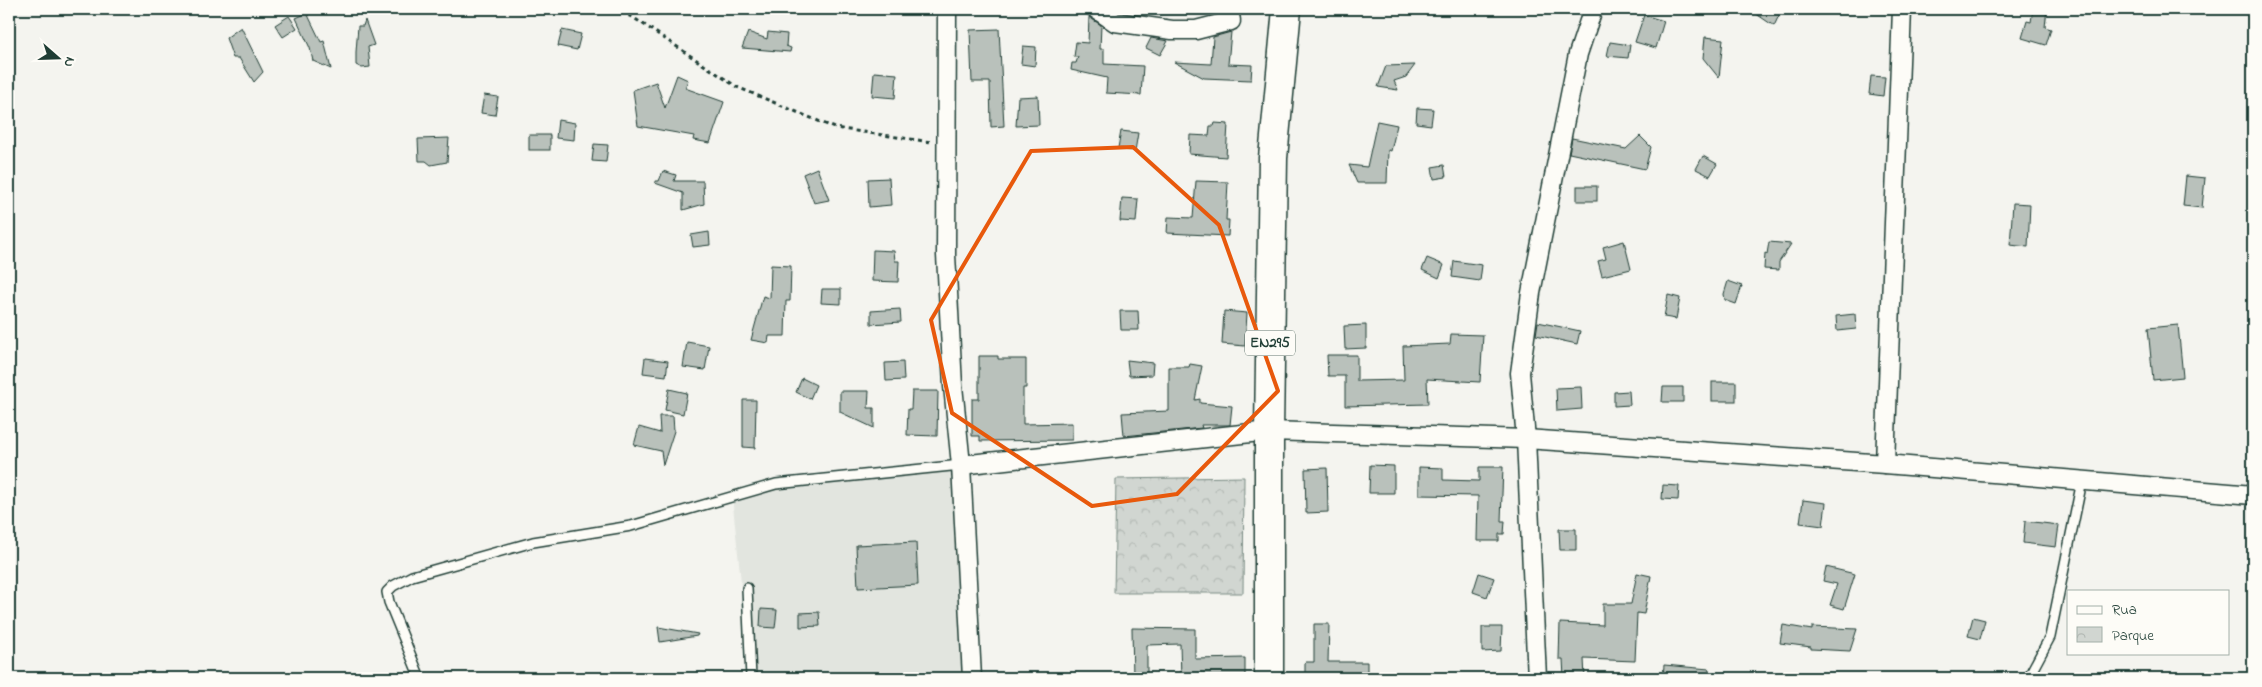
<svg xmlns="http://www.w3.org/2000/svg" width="2262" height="687" viewBox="0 0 2262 687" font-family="'Indie Flower',sans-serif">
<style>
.built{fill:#e2e5df}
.park{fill:url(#park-crowns);stroke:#788a82}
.building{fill:#b9c1bb;stroke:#1f3d34}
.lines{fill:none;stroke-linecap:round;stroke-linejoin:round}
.service-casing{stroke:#1f3d34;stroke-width:12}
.minor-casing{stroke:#1f3d34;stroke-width:21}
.primary-casing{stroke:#1f3d34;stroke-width:31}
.path{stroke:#1f3d34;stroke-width:3;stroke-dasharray:4 4;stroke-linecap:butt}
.service{stroke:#fdfcf7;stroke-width:9}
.minor{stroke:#fdfcf7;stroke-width:18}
.primary{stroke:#fdfcf7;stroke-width:28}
.marked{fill:none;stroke:#e8590c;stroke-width:4;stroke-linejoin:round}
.labels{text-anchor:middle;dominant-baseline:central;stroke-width:4;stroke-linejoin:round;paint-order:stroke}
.shield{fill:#fdfcf7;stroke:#62766e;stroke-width:1}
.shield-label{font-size:15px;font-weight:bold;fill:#1f3d34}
</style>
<defs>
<pattern id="park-crowns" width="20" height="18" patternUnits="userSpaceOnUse" patternTransform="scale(1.25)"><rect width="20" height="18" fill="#d1d6d1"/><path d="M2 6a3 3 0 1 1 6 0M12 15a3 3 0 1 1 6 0" fill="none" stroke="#b3b9b4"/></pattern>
</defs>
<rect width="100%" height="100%" fill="#f4f4ef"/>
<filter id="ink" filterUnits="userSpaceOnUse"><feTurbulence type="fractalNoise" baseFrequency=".02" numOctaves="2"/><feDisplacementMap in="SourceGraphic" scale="10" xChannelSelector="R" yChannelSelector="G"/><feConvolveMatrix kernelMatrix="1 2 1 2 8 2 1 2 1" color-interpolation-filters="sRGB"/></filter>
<g filter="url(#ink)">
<!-- built -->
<polygon class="built" points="961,465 972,678 751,678 732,496 776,484"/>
<!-- park -->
<polygon class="park" points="1244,477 1243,593 1114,593 1116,479"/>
<!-- building -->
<g class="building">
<polygon points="1749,9 1782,9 1774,26"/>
<polygon points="2033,9 2047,9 2045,27 2051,29 2046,45 2022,38 2027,21 2031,22"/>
<polygon points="307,13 321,42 324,41 331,69 313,61 310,48 296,18"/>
<polygon points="1644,15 1664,21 1656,48 1635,42"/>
<polygon points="289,16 297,28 283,37 275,25"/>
<polygon points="1089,17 1101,25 1100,49 1104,49 1104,64 1143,66 1141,95 1106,93 1107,78 1071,70 1072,63 1076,63 1078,57 1074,57 1076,42 1088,43"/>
<polygon points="365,20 374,45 368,47 370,67 362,68 356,65 356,52 358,26 363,26"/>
<polygon points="241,27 263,72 254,82 239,58 233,58 226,38"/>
<polygon points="999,29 1004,126 991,127 990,82 972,82 970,30"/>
<polygon points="562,30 581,34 577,50 558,46"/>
<polygon points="748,32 767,39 768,32 787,34 786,46 791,48 790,52 742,48"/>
<polygon points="1231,32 1228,64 1252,65 1251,80 1204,78 1174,62 1211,64 1213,37"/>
<polygon points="1705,37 1723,39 1719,78 1703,58"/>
<polygon points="1151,38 1168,41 1160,55 1146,48"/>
<polygon points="1610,42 1630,45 1628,58 1607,56"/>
<polygon points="1023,46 1036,47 1035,66 1021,64"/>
<polygon points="1415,65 1406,77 1394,81 1398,90 1378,87 1386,66"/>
<polygon points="874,72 897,74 895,98 872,96"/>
<polygon points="677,75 688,80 685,88 724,102 710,143 693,140 694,136 638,126 633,90 656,82 665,108"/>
<polygon points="1871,76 1885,77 1883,96 1869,94"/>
<polygon points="484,95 498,97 495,115 481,113"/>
<polygon points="1038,96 1039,125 1016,126 1018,97"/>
<polygon points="1417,108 1433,109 1431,125 1416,123"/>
<polygon points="558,120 575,123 574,140 556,138"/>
<polygon points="1377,121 1397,125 1391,151 1388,150 1387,183 1357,183 1349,165 1367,167"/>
<polygon points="1215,123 1228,124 1226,157 1189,154 1190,135 1209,136 1210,126 1214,126"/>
<polygon points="1121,131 1138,133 1135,151 1118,148"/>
<rect x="529" y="135" width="21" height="15"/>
<polygon points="1640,136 1651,147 1645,169 1569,153 1572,138 1626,149"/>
<polygon points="449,138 447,162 431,165 426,161 419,161 418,139"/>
<polygon points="594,144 608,145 606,162 592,161"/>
<polygon points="1703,156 1717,164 1710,176 1696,169"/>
<polygon points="1444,165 1446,177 1434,179 1432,167"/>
<polygon points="817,168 829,200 814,203 803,174"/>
<polygon points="663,171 676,175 674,181 703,181 704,204 683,210 683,193 655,183 655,181 659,181"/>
<polygon points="2186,176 2205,178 2202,208 2183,206"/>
<polygon points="889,178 891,205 869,207 868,179"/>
<polygon points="1196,181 1228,182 1226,220 1229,220 1228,236 1167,233 1168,217 1193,218"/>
<rect x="1577" y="186" width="20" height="15"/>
<polygon points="1122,198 1138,199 1136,222 1120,221"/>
<polygon points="2013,203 2030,204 2028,247 2010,245"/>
<polygon points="709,232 710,245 693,247 691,235"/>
<polygon points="1624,241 1631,269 1602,276 1598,261 1606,259 1603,247"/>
<polygon points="1769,242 1791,244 1779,262 1779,270 1764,269 1765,253 1767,254"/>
<polygon points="873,250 894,251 895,261 899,261 898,282 872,281"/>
<polygon points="1427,258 1444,265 1439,278 1422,270"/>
<polygon points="1454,261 1482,265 1480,281 1452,277"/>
<polygon points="771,265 791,266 790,301 786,301 785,336 769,336 768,343 751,340 763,296 770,298"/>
<polygon points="1728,281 1742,286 1736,304 1725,300 1724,294"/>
<polygon points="822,289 841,289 841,304 821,303"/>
<polygon points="1668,295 1680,298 1676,319 1664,317"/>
<polygon points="900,309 901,322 871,324 871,311"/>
<polygon points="1120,311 1138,311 1139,330 1121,330"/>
<polygon points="1224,311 1247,313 1245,346 1222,344"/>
<polygon points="1855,314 1856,329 1837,331 1836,316"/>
<polygon points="1538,322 1580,331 1577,344 1536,335"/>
<polygon points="1366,325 1366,348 1345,349 1344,326"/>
<polygon points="2178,325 2183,377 2153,380 2148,328"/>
<polygon points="1451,334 1483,335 1480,382 1427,379 1428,404 1345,406 1345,376 1328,376 1327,355 1357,355 1357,381 1404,380 1403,346 1450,344"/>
<polygon points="687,342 709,346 705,370 683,367"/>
<polygon points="979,356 998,356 998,359 1026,359 1026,388 1023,388 1023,424 1072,423 1072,440 980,441 980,436 972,436 972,399 979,399"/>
<polygon points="645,358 668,361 666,376 643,373"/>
<polygon points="1127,360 1153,363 1152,375 1129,376"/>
<polygon points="903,362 904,380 886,381 885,363"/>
<polygon points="1190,364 1202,366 1195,400 1200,399 1200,403 1232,406 1230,425 1201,425 1202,428 1124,436 1122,413 1169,411 1169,367 1189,367"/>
<polygon points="802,378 816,385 810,399 796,392"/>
<rect x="1712" y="382" width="24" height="19"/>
<polygon points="1581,387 1582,409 1557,411 1556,388"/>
<polygon points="1663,387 1683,387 1683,402 1662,402"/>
<polygon points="669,389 687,393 683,414 665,410"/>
<polygon points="840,391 869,391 868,408 874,408 874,428 840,412"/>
<polygon points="912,391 938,391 937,436 907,435 908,409 911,409"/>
<polygon points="1629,391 1630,405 1614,406 1614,392"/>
<polygon points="743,400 756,400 755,448 743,447"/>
<polygon points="659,416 673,416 674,431 663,465 661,451 634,445 639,427 660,433"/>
<polygon points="1370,465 1394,466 1394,493 1369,493"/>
<polygon points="1419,467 1443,468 1443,480 1479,481 1479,467 1503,467 1501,521 1505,521 1504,534 1499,534 1499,541 1477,541 1478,496 1419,495"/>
<polygon points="1327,468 1328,512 1306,513 1305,469"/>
<polygon points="1663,485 1679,486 1678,500 1662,499"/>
<polygon points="1803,500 1826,503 1823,526 1800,523"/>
<polygon points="2025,521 2059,525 2056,547 2023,543"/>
<polygon points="1559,529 1576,529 1576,550 1560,550"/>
<polygon points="916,542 918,585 858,588 856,545"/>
<polygon points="1826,567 1855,574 1844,609 1830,605 1837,584 1823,581"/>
<polygon points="1479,573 1494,578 1487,597 1473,592"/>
<polygon points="1637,573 1651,576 1644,614 1637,613 1635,661 1584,659 1585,678 1564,678 1563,659 1559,659 1560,623 1603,625 1603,604 1631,604"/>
<polygon points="761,609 777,610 775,628 760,627"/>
<polygon points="819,612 820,626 800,627 800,613"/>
<polygon points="1973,617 1985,620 1980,639 1968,636"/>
<polygon points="1314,624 1329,624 1328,662 1367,662 1367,678 1305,678 1305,662 1314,662"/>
<polygon points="1783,625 1812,630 1812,627 1857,629 1850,651 1811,649 1811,647 1780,643"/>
<polygon points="658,627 698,634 697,636 660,642"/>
<polygon points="1482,627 1502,627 1501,651 1482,652"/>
<polygon points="1132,628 1195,629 1195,659 1245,658 1245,678 1181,678 1180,644 1147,645 1147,678 1133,678"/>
<polygon points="1664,665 1709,669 1708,678 1663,678"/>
</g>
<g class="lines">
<!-- service casing -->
<g class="service-casing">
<g id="service">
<polyline points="747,588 751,678"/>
<polyline points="420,678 389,602 387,592 393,586 412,576 533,542 631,526 776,484 961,465"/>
<polyline points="2028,678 2050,637 2082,481"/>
</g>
</g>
<!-- minor casing -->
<g class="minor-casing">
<g id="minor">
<polyline points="947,9 946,255 953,386 961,465 972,678"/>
<polyline points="1096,9 1115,22 1172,30 1196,30 1231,21 1229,9"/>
<polyline points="1885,464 1902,9"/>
<polyline points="961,465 1269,431 1526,439 1885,464 2253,495"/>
<polyline points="1537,678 1526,439 1520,373 1531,293 1578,54 1593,9"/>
</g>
</g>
<!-- primary casing -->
<g class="primary-casing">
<polyline id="primary" points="1269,678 1269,431 1273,158 1287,9"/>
</g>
<!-- path -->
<polyline class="path" points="614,9 634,18 737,87 835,128 931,142"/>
<!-- service -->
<use href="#service" class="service"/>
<!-- minor -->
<use href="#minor" class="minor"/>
<!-- primary -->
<use href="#primary" class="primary"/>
</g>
</g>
<!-- marked area -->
<path class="marked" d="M1133,147L1219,225L1278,391L1177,494L1092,506L952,413L931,320L1031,151Z"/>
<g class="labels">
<!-- shield labels -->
<rect class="shield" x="1245" y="330.5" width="50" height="25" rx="4"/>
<g class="shield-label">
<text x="1270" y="343">EN295</text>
</g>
</g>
<!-- margin -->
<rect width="2262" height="687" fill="none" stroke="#fdfcf7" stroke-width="30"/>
<rect x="15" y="15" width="2232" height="657" fill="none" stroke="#1f3d34" stroke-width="2" filter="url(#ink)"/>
<!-- legend -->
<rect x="2067" y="590" width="162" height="65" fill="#fdfcf7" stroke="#a4b0a9"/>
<rect x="2077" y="606" width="25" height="8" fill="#fdfcf7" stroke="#a4b0a9"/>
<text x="2112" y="614" font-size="15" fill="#1f3d34">Rua</text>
<rect x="2077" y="627" width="25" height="15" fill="url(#park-crowns)" stroke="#a4b0a9"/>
<text x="2112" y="640" font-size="15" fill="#1f3d34">Parque</text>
<!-- north arrow -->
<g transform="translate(58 58) rotate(110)" stroke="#fdfcf7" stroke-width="4" paint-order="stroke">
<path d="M0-4L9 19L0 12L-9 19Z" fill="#1f3d34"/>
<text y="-8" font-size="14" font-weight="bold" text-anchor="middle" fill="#1f3d34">N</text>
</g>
</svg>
